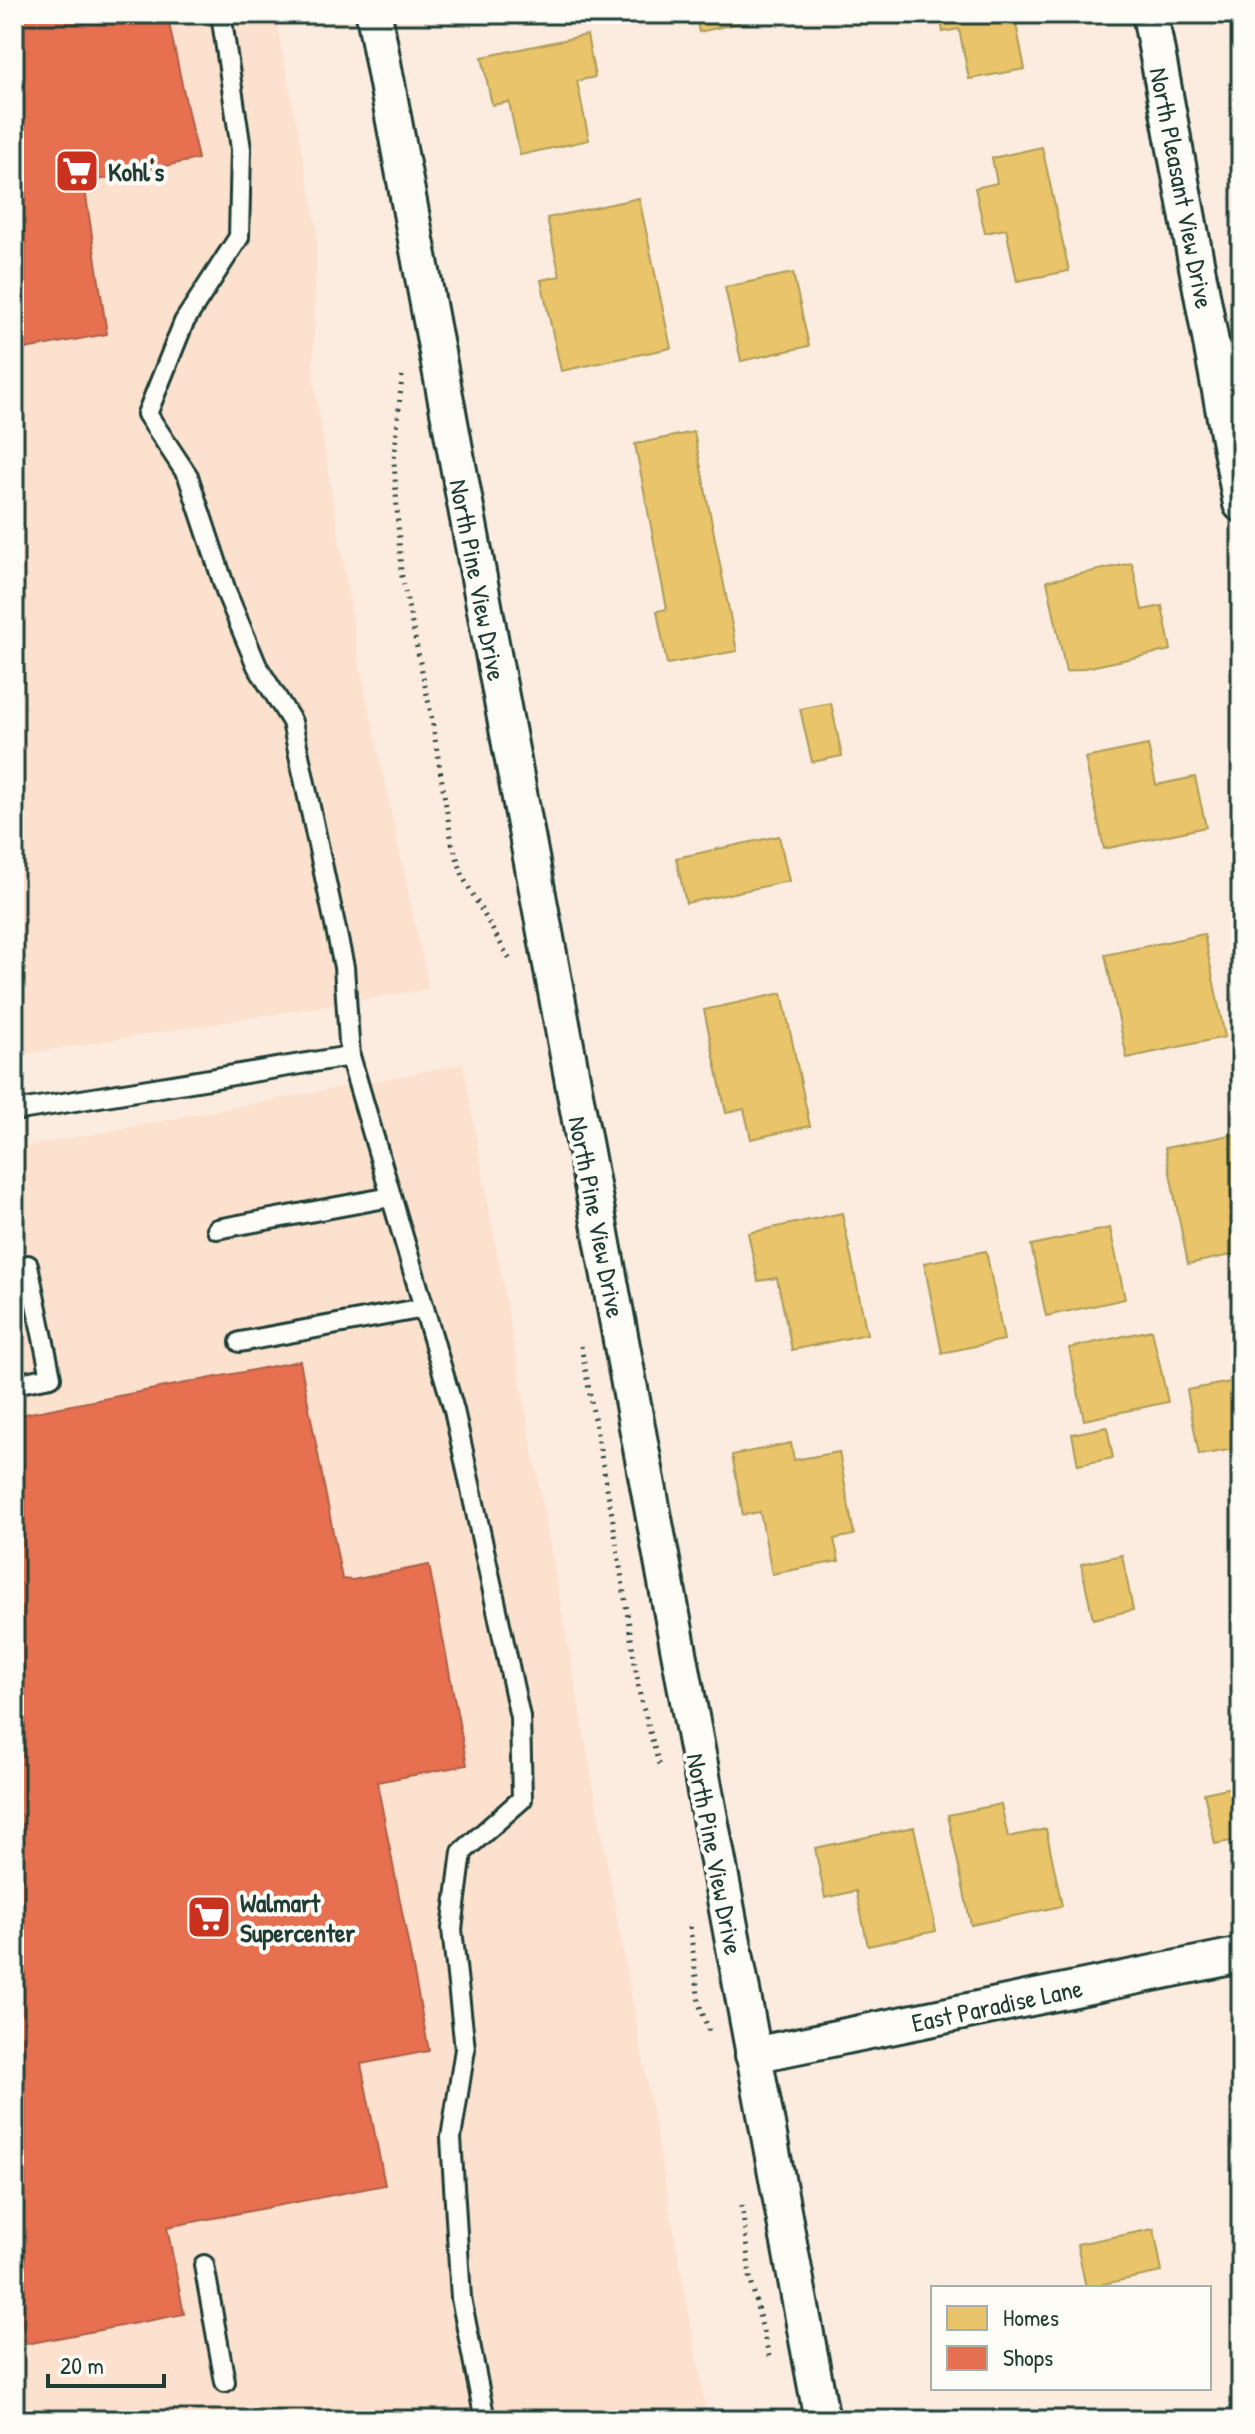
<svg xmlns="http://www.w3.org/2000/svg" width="1255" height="2434" viewBox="0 0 1255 2434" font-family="'Patrick Hand',sans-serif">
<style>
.built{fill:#fbe1ce}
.homes{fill:#e9c46a;stroke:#ac9c5a;stroke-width:2}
.shops{fill:#e76f51;stroke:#ab6048;stroke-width:2}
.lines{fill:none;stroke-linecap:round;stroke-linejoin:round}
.service-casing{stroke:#1f3d34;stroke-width:24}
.minor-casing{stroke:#1f3d34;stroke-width:40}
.path{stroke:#1f3d34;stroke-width:5;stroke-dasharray:2 6;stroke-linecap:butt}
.service{stroke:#fdfcf7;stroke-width:18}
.minor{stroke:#fdfcf7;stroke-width:34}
.labels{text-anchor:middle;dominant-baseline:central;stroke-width:8;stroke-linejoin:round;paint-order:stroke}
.poi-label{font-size:26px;font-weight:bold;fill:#1f3d34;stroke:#fdfcf7;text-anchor:start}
.street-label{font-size:26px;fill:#1f3d34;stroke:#fdfcf7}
</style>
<rect width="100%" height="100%" fill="#fcecdf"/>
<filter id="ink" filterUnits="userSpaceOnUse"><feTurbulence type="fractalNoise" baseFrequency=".0125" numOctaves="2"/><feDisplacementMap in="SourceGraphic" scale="16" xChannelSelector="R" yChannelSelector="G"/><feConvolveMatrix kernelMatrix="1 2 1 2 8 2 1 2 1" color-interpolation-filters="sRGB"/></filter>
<g filter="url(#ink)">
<!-- built -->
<g class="built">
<polygon points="14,14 275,14 317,228 313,377 361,671 429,989 14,1056"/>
<polygon points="463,1064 708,2420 14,2420 14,1149"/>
</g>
<!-- homes -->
<g class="homes">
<polygon points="695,14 737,14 739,23 699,32"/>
<polygon points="940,14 1014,14 1025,69 969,79 959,29 943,32"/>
<polygon points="587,35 595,77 577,81 589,140 520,155 509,102 492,105 482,57"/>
<polygon points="1042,147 1069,271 1017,281 1006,229 985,233 975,188 997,183 992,158"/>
<polygon points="639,198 671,348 561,371 541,280 560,276 547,218"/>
<polygon points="793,273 809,346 741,361 725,287"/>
<polygon points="694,432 737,651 667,664 657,611 667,609 635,444"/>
<polygon points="1132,563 1142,610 1162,606 1171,650 1066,672 1047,581"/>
<polygon points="831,703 842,756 812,762 800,709"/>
<polygon points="1148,745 1156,785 1195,777 1206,827 1104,849 1085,758"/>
<polygon points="779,836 789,881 686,903 676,858"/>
<polygon points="1204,934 1225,1037 1127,1058 1105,955"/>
<polygon points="782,993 810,1126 751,1139 744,1109 726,1113 704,1010"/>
<polygon points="1241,1133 1241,1253 1188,1264 1165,1148"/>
<polygon points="842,1213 867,1334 792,1350 777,1278 758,1281 748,1233"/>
<polygon points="1110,1228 1125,1299 1046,1316 1031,1245"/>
<polygon points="986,1251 1004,1340 942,1353 924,1263"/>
<polygon points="1152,1330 1168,1402 1084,1420 1069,1348"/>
<polygon points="1241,1380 1241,1448 1199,1455 1187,1390"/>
<polygon points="1107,1427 1113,1458 1078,1465 1072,1434"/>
<polygon points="791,1443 794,1460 839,1452 854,1535 834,1539 839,1561 772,1574 760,1512 743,1515 732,1455"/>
<polygon points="1122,1555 1133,1610 1093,1619 1081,1564"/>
<polygon points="1241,1785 1241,1839 1215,1844 1204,1793"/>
<polygon points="1001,1804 1008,1837 1046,1829 1062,1906 971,1925 948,1815"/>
<polygon points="914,1827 936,1931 868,1946 856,1891 825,1898 815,1848"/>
<polygon points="1241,2078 1241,2121 1232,2080"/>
<polygon points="1154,2229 1162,2272 1103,2284 1103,2288 1086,2288 1077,2244"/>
</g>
<!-- shops -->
<g class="shops">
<polygon points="14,14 167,14 198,159 84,183 107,334 14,351"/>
<polygon points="300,1361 342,1579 352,1580 429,1565 467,1765 377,1782 429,2051 361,2064 385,2185 167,2227 184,2314 26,2344 14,2279 14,1416"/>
</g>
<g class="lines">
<!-- service casing -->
<g class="service-casing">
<g id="service">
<polyline points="350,1056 454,1410 520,1717 522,1799 462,1852 452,1929 465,2049 451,2138 461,2298 485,2420"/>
<polyline points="14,1111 350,1056 344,967 292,722 257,666 227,594 188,476 147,414 184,322 239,237 241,149 221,14"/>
<polyline points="217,1229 391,1197"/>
<polyline points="240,1342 424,1308"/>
<polyline points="14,1384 51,1377 28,1265"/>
<polyline points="204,2265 225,2382"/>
</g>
</g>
<!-- minor casing -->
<g class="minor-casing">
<g id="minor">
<polyline points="374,14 822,2420"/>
<polyline points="1150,14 1241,504"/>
<polyline points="753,2055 1241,1955"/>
</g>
</g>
<!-- path -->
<g class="path">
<polyline points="402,376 394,461 401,572 431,714 452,843 464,879 511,962"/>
<polyline points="581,1346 612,1515 640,1696 660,1768"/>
<polyline points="690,1927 699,2003 710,2035"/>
<polyline points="742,2205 750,2277 770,2360"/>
</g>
<!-- service -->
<use href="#service" class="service"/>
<!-- minor -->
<use href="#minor" class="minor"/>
</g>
</g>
<!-- icons -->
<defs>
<g id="supermarket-square" transform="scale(2.3)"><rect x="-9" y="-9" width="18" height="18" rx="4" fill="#c8321e" stroke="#fdfcf7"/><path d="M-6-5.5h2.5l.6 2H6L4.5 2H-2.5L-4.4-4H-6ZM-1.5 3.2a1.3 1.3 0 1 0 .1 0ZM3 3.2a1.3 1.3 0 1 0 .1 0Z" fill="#fff"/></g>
</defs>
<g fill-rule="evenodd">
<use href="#supermarket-square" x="77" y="171"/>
<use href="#supermarket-square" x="209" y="1917"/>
</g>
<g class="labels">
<!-- poi labels -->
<g class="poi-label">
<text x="108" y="171">Kohl's</text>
<text x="240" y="1902">Walmart<tspan x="240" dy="30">Supercenter</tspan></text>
</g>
<!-- street labels -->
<g class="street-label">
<text transform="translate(1182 188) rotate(79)">North Pleasant View Drive</text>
<text transform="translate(478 580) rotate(79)">North Pine View Drive</text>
<text transform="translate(597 1217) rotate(79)">North Pine View Drive</text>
<text transform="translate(715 1854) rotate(79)">North Pine View Drive</text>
<text transform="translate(997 2005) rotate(-12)">East Paradise Lane</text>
</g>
</g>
<!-- margin -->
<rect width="1255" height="2434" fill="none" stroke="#fdfcf7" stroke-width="48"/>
<rect x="24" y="24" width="1207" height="2386" fill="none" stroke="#1f3d34" stroke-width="3" filter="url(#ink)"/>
<!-- legend -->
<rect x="931" y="2286" width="280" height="104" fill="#fdfcf7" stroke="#a4b0a9" stroke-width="2"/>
<rect x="947" y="2306" width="40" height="24" fill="#e9c46a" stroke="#a4b0a9" stroke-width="2"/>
<text x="1003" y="2326" font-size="24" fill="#1f3d34">Homes</text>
<rect x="947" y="2346" width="40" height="24" fill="#e76f51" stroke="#a4b0a9" stroke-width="2"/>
<text x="1003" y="2366" font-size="24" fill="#1f3d34">Shops</text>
<!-- scale -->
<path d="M48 2374v12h116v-12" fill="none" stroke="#1f3d34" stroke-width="4"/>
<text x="60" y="2374" font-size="24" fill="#1f3d34" stroke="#fdfcf7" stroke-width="6" paint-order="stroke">20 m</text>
</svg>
